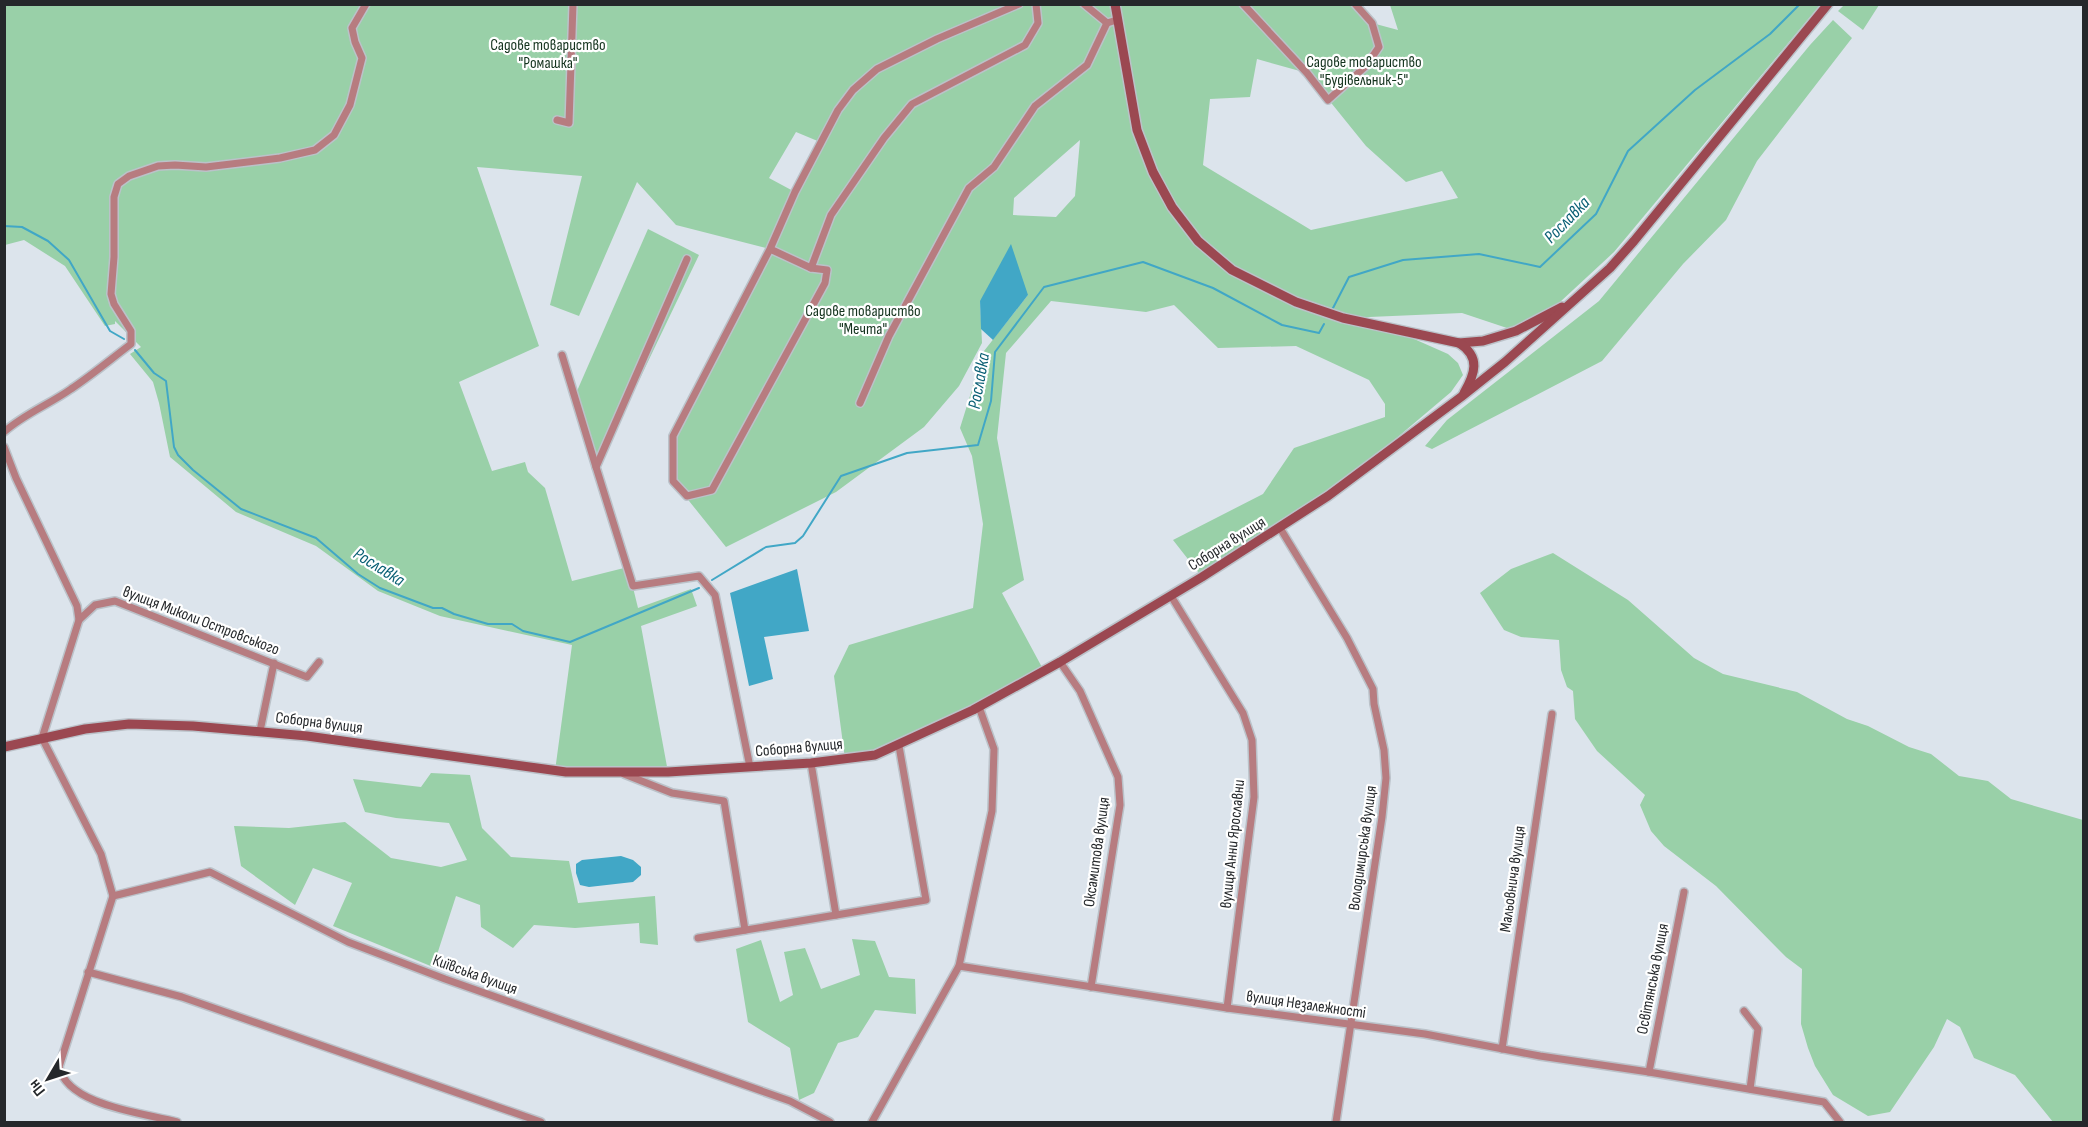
<svg xmlns="http://www.w3.org/2000/svg" width="2088" height="1127" viewBox="0 0 2088 1127" font-family="'Sofia Sans Condensed',sans-serif">
<style>
.green{fill:#99d0a8;fill-rule:evenodd}
.water{fill:#41a7c6}
.lines{fill:none;stroke-linecap:round;stroke-linejoin:round}
.stream{stroke:#41a7c6;stroke-width:2}
.street-casing{stroke:#bbc2c9;stroke-width:10}
.secondary-casing{stroke:#bbc2c9;stroke-width:12}
.street{stroke:#b77c80;stroke-width:7}
.secondary{stroke:#9b4851;stroke-width:9}
.labels{text-anchor:middle;dominant-baseline:central;stroke-width:4.5;stroke-linejoin:round;paint-order:stroke}
.park-label{font-size:16px;fill:#14331e;stroke:#fff}
.street-label{font-size:16px;fill:#25282b;stroke:#fff}
.water-label{font-size:18px;font-style:italic;fill:#095f74;stroke:#fff}
</style>
<rect width="100%" height="100%" fill="#dce4ec"/>
<!-- green -->
<g class="green">
<path d="M1355,4L1372,23L1398,30L1390,5H1820L1614,252L1546,315L1516,331L1462,313L1346,318L1396,331L1448,354L1458,363L1463,375L1451,392L1328,496L1202,577L1173,540L1263,494L1294,448L1385,417V404L1369,380L1296,346L1218,348L1174,305L1146,312L1051,301L1006,353L997,438L1024,580L1002,593L1044,671L899,746L845,759L834,676L849,645L973,608L983,524L972,456L960,428L984,351L1028,295L980,301L982,343L959,386L924,427L836,492L726,547L673,481V436L770,249L676,225L637,182L579,316L550,305L582,176L477,167L539,346L459,382L492,471L525,462L528,472L545,488L572,581L628,567L638,608L691,589L697,606L641,626L668,772L555,771L572,645L440,616L378,591L316,546L236,512L170,457L159,403L153,382L130,354L141,347L115,321V324L105,326L65,266L24,240L5,245V5ZM1257,59L1307,73L1366,146L1406,182L1442,171L1458,198L1311,230L1203,165L1210,99L1250,97ZM796,132L820,142L795,192L769,178ZM1080,140L1075,196L1056,217L1013,215L1014,198Z"/>
<polygon points="1844,5 1844,4 1879,5 1863,30 1838,11"/>
<polygon points="1833,20 1852,38 1757,161 1726,220 1683,264 1602,361 1432,449 1425,446 1447,420 1599,301 1810,45"/>
<polygon points="648,229 699,255 597,468 577,391"/>
<polygon points="1553,553 1628,600 1694,658 1723,674 1797,692 1847,719 1868,726 1909,747 1931,754 1959,776 1988,781 2011,799 2083,820 2083,1122 2053,1122 2015,1075 1974,1058 1960,1027 1947,1019 1934,1047 1890,1112 1868,1116 1833,1095 1815,1066 1808,1048 1801,1024 1802,969 1786,957 1716,886 1664,846 1651,831 1640,805 1645,795 1597,751 1575,719 1573,691 1567,687 1561,670 1559,640 1521,637 1504,630 1480,593 1511,569"/>
<polygon points="431,773 470,775 482,828 511,857 569,861 578,903 655,896 658,945 640,943 639,923 575,928 534,925 513,948 481,927 480,905 456,896 433,967 333,926 352,883 313,868 295,905 241,866 234,826 289,828 345,822 391,858 441,867 467,860 449,823 396,818 365,812 353,779 421,787"/>
<polygon points="852,939 875,941 889,977 915,979 916,1014 875,1010 858,1037 838,1043 814,1093 799,1100 790,1048 748,1022 736,949 761,940 780,1002 793,995 784,952 805,948 821,989 860,975"/>
</g>
<!-- water -->
<g class="water">
<polygon points="1011,244 1028,295 993,340 981,329 980,301"/>
<polygon points="797,569 809,631 764,637 773,679 749,686 730,593"/>
<polygon points="621,856 633,860 641,867 641,875 633,882 589,887 580,885 576,873 576,864 582,860"/>
</g>
<g class="lines">
<!-- stream -->
<g class="stream">
<polyline points="4,226 22,227 48,241 69,260 110,331 124,339"/>
<polyline points="1332,310 1349,277 1403,260 1479,254 1540,267 1596,214 1628,151 1695,90 1770,34 1800,4"/>
<polyline points="135,350 154,373 166,381 174,447 178,455 193,470 241,509 316,538 358,574 380,588 433,608 442,608 454,614 488,624 512,624 523,631 570,642 699,588"/>
<polyline points="712,580 766,547 795,543 803,536 841,476 907,453 978,445 991,401 995,352 1044,287 1143,262 1213,288 1282,325 1319,333 1324,324"/>
</g>
<!-- street casing -->
<g class="street-casing">
<g id="street">
<polyline points="1084,4 1107,23 1117,20"/>
<polyline points="1243,4 1307,73 1328,100 1366,66 1379,47 1372,23 1355,4"/>
<polyline points="557,120 569,123 573,4"/>
<polyline points="770,249 811,268 827,270 825,283 712,490 687,496 673,481 673,436 770,249 795,192 838,110 853,90 877,69 937,39 1019,4"/>
<polyline points="687,259 596,467 633,586 699,576 715,595 750,767"/>
<polyline points="811,268 831,215 884,138 912,104 1025,45 1038,23 1036,4"/>
<polyline points="562,355 596,467"/>
<polyline points="860,403 889,336 969,188 994,167 1035,106 1087,65 1107,23"/>
<path d="M4,432C24,414 50,404 71,389C92,375 111,359 131,344V331L114,304L111,294L114,257V197L118,184L129,176L158,166L175,165L206,167L280,158L315,150L334,135L350,105L362,58L355,42L352,28L366,4"/>
<polyline points="4,447 16,478 77,606 79,620 95,605 115,601 307,677 319,662"/>
<polyline points="1280,528 1347,638 1373,689 1374,704 1384,750 1386,778 1382,817 1336,1122"/>
<polyline points="1171,596 1243,713 1252,740 1254,797 1227,1008"/>
<path d="M79,620L42,738L101,854L113,896L59,1067C68,1106 144,1113 177,1122"/>
<polyline points="1060,662 1080,691 1118,777 1120,805 1091,987"/>
<polyline points="260,731 274,663"/>
<polyline points="811,763 836,915"/>
<polyline points="624,774 672,793 724,801 745,930"/>
<polyline points="113,896 210,872 348,942 445,979 790,1101 830,1122"/>
<polyline points="698,938 926,900 899,746"/>
<polyline points="959,966 1227,1008 1425,1034 1540,1056 1649,1072 1824,1102 1840,1122"/>
<polyline points="88,972 182,997 541,1122"/>
<polyline points="1744,1011 1758,1029 1750,1089"/>
<polyline points="1502,1049 1552,714"/>
<polyline points="1649,1072 1684,892"/>
<polyline points="872,1122 959,966 992,811 994,749 979,707"/>
</g>
</g>
<!-- secondary casing -->
<g class="secondary-casing">
<g id="secondary">
<polyline points="1115,4 1137,130 1153,172 1172,207 1198,241 1232,270 1296,302 1343,318 1459,343 1483,341 1516,331 1562,307"/>
<path d="M1459,343C1481,357 1475,374 1464,393"/>
<polyline points="4,747 85,729 129,724 193,726 307,736 566,772 668,772 811,763 875,755 973,710 1060,662 1202,577 1328,496 1461,397 1505,362 1610,268 1634,241 1828,4"/>
</g>
</g>
<!-- street -->
<use href="#street" class="street"/>
<!-- secondary -->
<use href="#secondary" class="secondary"/>
</g>
<g class="labels">
<!-- park labels -->
<g class="park-label">
<text x="548" y="45">Садове товариство<tspan x="548" dy="18">"Ромашка"</tspan></text>
<text x="1364" y="62">Садове товариство<tspan x="1364" dy="18">"Будівельник-5"</tspan></text>
<text x="863" y="311">Садове товариство<tspan x="863" dy="18">"Мечта"</tspan></text>
</g>
<!-- street labels -->
<g class="street-label">
<text transform="translate(1227 544) rotate(-32)">Соборна вулиця</text>
<text transform="translate(201 621) rotate(21)">вулиця Миколи Островського</text>
<text transform="translate(319 723) rotate(7)">Соборна вулиця</text>
<text transform="translate(799 748) rotate(-5)">Соборна вулиця</text>
<text transform="translate(1233 844) rotate(-84)">вулиця Анни Ярославни</text>
<text transform="translate(1363 848) rotate(-82)">Володимирська вулиця</text>
<text transform="translate(1097 852) rotate(-82)">Оксамитова вулиця</text>
<text transform="translate(1513 879) rotate(-82)">Мальовнича вулиця</text>
<text transform="translate(475 975) rotate(20)">Київська вулиця</text>
<text transform="translate(1653 979) rotate(-79)">Освітянська вулиця</text>
<text transform="translate(1306 1005) rotate(8)">вулиця Незалежності</text>
</g>
<!-- water labels -->
<g class="water-label">
<text transform="translate(1567 220) rotate(-46)">Рославка</text>
<text transform="translate(979 381) rotate(-80)">Рославка</text>
<text transform="translate(379 567) rotate(32)">Рославка</text>
</g>
</g>
<!-- border -->
<rect width="2088" height="1127" fill="none" stroke="#25282b" stroke-width="12"/>
<!-- north arrow -->
<g transform="translate(48 1079) rotate(231)" stroke="#ffffff" stroke-width="4.5" paint-order="stroke">
<path d="M0-4.5L10 22L0 15L-10 22Z" fill="#25282b"/>
<text y="-9" font-size="16" font-weight="bold" text-anchor="middle" fill="#25282b">Пн</text>
</g>
</svg>
